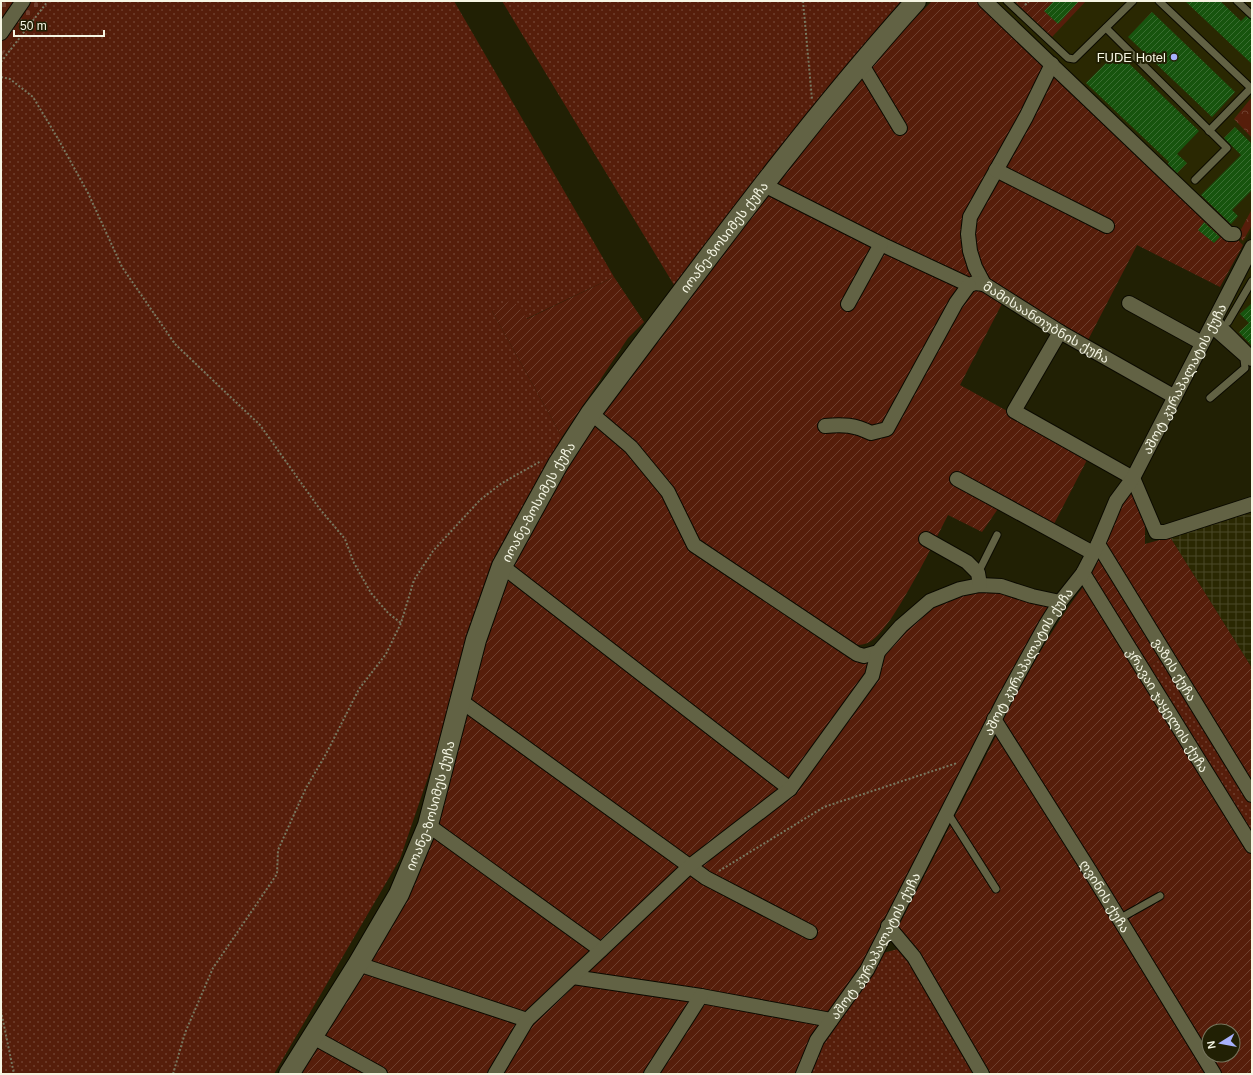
<svg xmlns="http://www.w3.org/2000/svg" width="1253" height="1075" viewBox="0 0 1253 1075" font-family="Helvetica,'Noto Sans Georgian',sans-serif">
<style>
.built{fill:#2a2802}
.industrial{fill:url(#industrial-grid)}
.grass{fill:url(#grass-dots)}
.forest{fill:url(#forest-crowns)}
.cemetery{fill:url(#cemetery-stones)}
.garden{fill:url(#garden-furrows);fill-rule:evenodd}
.building{fill:url(#building-hatch)}
.lines{fill:none;stroke-linecap:round;stroke-linejoin:round}
.lane-casing{stroke:#0b0a00;stroke-width:9}
.street-casing{stroke:#0b0a00;stroke-width:16}
.secondary-casing{stroke:#0b0a00;stroke-width:22}
.path{stroke:#787860;stroke-width:2;stroke-dasharray:2 2;stroke-linecap:butt}
.lane{stroke:#626244;stroke-width:7}
.street{stroke:#626244;stroke-width:14}
.secondary{stroke:#626244;stroke-width:20}
.poi-dot{fill:#a7b1fc;stroke:#212004;stroke-width:1.5}
.labels{text-anchor:middle;dominant-baseline:central;stroke-width:4;stroke-linejoin:round;paint-order:stroke}
.poi-label{font-size:13px;fill:#f5f5e3;stroke:#212004;text-anchor:end}
.street-label{font-size:13px;fill:#f5f5e3;stroke:#212004}
</style>
<defs>
<pattern id="industrial-grid" width="8" height="8" patternUnits="userSpaceOnUse"><rect width="8" height="8" fill="#2a2802"/><path d="M0 4h8M4 0v8" fill="none" stroke="#4a4827"/></pattern>
<pattern id="grass-dots" width="8" height="8" patternUnits="userSpaceOnUse"><rect width="8" height="8" fill="#561e0b"/><path d="M2 2h.1M6 6h.1" fill="none" stroke="#6f3f2e" stroke-width="1.8" stroke-linecap="round"/></pattern>
<pattern id="forest-crowns" width="20" height="18" patternUnits="userSpaceOnUse"><rect width="20" height="18" fill="#561e0b"/><path d="M2 6a3 3 0 1 1 6 0M12 15a3 3 0 1 1 6 0" fill="none" stroke="#6f3f2e"/></pattern>
<pattern id="cemetery-stones" width="16" height="16" patternUnits="userSpaceOnUse"><rect width="16" height="16" fill="#561e0b"/><path d="M2 7V4a2 2 0 0 1 4 0v3zM10 15v-3a2 2 0 0 1 4 0v3z" fill="#6f3f2e"/></pattern>
<pattern id="garden-furrows" width="10" height="10" patternUnits="userSpaceOnUse"><rect width="10" height="10" fill="#561e0b"/><path d="M-1 1l2-2M0 10L10 0M9 11l2-2" fill="none" stroke="#6f3f2e"/></pattern>
<pattern id="building-hatch" width="6" height="6" patternUnits="userSpaceOnUse"><rect width="6" height="6" fill="#17540e"/><path d="M-1 1l2-2M0 6l6-6M5 7l2-2" fill="none" stroke="#396d31"/></pattern>
</defs>
<rect width="100%" height="100%" fill="#212004"/>
<!-- built -->
<g class="built">
<polygon points="992,1 1252,1 1252,229 1243,245"/>
<polygon points="1252,262 1252,353 1223,321"/>
</g>
<!-- industrial -->
<polygon class="industrial" points="1252,512 1252,668 1170,537"/>
<!-- grass -->
<g class="grass">
<polygon points="43,1 454,1 614,277 526,319 492,311 562,437 493,563 435,757 400,859 274,1074 1,1074 1,57"/>
<polygon points="502,1 901,1 781,147 727,220 674,285"/>
<polygon points="1166,655 1252,795 1252,846 1143,670"/>
<polygon points="902,948 982,1074 803,1074 875,955"/>
</g>
<!-- forest -->
<g class="forest">
<polygon points="1252,97 1252,138 1234,119"/>
<polygon points="1252,209 1252,225 1243,241 1238,235"/>
</g>
<!-- cemetery -->
<polygon class="cemetery" points="1,1 43,1 1,57"/>
<!-- garden -->
<g class="garden">
<path d="M932,1H992L1243,245L1220,287L1137,245L1088,340L1008,292L960,385L1089,456L1053,526L1004,500L982,532L948,515C934,542 893,628 871,641C865,645 860,645 853,645L701,543L604,415L601,405L854,80Z"/>
<polygon points="1016,1 1086,1 1052,37 1015,2"/>
<polygon points="614,277 644,322 628,338 562,437 492,311 513,299 527,319"/>
<polygon points="591,413 631,447 694,545 864,656 930,601 980,585 1060,602 803,1074 667,1074 653,1072 651,1074 289,1074 399,894 476,640"/>
<polygon points="1132,489 1145,515 1145,544 1170,537 1252,668 1252,788 1102,538 1122,501"/>
<polygon points="1098,544 1166,655 1143,670 1083,573"/>
<path d="M1086,583L1252,851V1074H1217L1000,725C1026,676 1052,627 1086,583ZM1209,1031H1233V1055H1209Z"/>
<polygon points="998,732 1210,1074 986,1074 896,931"/>
</g>
<!-- building -->
<g class="building">
<polygon points="1054,1 1079,1 1058,24 1044,11"/>
<polygon points="1185,1 1220,1 1241,21 1246,16 1252,20 1252,64"/>
<polygon points="1152,12 1235,92 1212,117 1128,37"/>
<polygon points="1117,52 1199,131 1177,154 1187,163 1177,173 1168,164 1169,162 1086,83"/>
<polygon points="1235,127 1252,144 1252,190 1232,210 1238,216 1231,224 1201,195 1241,155 1224,138"/>
<polygon points="1204,222 1220,237 1214,243 1198,230"/>
<polygon points="1252,303 1252,346 1239,332 1249,323 1240,314"/>
</g>
<g class="lines">
<!-- lane casing -->
<g class="lane-casing">
<g id="lane">
<polyline points="1007,1 1068,58 1074,59 1133,1"/>
<polyline points="1159,1 1252,89"/>
<polyline points="1237,1 1252,15"/>
<polyline points="1106,28 1227,148 1195,180"/>
<polyline points="1209,131 1251,88"/>
<polyline points="1228,322 1252,281"/>
<polyline points="1210,398 1245,368 1244,359 1210,329"/>
<polyline points="978,573 997,535"/>
<polyline points="947,812 996,889"/>
<polyline points="1119,919 1160,896"/>
</g>
</g>
<!-- street casing -->
<g class="street-casing">
<g id="street">
<polyline points="985,1 1229,234 1234,234"/>
<polyline points="1,33 23,1"/>
<polyline points="861,63 900,128"/>
<path id="s1" d="M1052,64L1026,117L970,217L968,234L970,251L975,267L984,284L1060,332L1175,397"/>
<polyline points="996,170 1107,226"/>
<polyline points="764,185 881,244 969,285 975,283 984,284"/>
<polyline points="1129,303 1202,343"/>
<polyline points="848,304 881,244"/>
<polyline points="1214,321 1252,359"/>
<polyline points="1060,332 1014,411 1133,478"/>
<polyline points="591,413 631,447 668,492 694,545 857,654 864,656 878,652 901,626 930,601 960,589 980,585 1001,586 1032,596 1060,602"/>
<path d="M825,426C843,424 855,425 871,433L887,429L956,303L969,285"/>
<polyline points="1133,478 1156,532 1165,532 1252,504"/>
<polyline points="957,479 1093,553"/>
<polyline points="926,539 967,562 978,573 980,585"/>
<path id="s2" d="M1098,544L1252,795"/>
<polyline points="502,566 790,789"/>
<path id="s3" d="M1083,573L1252,846"/>
<polyline points="461,701 706,878 810,932"/>
<path id="s4" d="M994,719L1090,871L1214,1074"/>
<polyline points="428,825 601,950"/>
<polyline points="888,926 914,957 982,1074"/>
<polyline points="358,964 527,1020"/>
<polyline points="573,977 701,996 831,1020"/>
<polyline points="313,1037 380,1074"/>
<polyline points="495,1074 527,1020 690,866 790,789 872,676 878,652"/>
<polyline points="651,1074 701,996"/>
<path id="s5" d="M803,1074L817,1040L867,970L1006,697L1045,626L1060,602L1083,573L1098,544L1116,501L1133,478L1252,247"/>
</g>
</g>
<!-- secondary casing -->
<g class="secondary-casing">
<g id="secondary">
<path id="s6" d="M289,1074L358,964L399,894L428,825L476,640L502,566L558,464L591,413C697,273 799,131 916,1"/>
</g>
</g>
<!-- path -->
<g class="path">
<polyline points="803,1 812,99"/>
<polyline points="1025,5 1029,1"/>
<polyline points="1,62 48,1"/>
<polyline points="1,77 10,79 33,97 57,137 88,193 122,267 175,344 260,425 319,508 345,539 354,563 371,593 388,613 401,623"/>
<polyline points="719,871 824,807 957,763"/>
<polyline points="1,1011 14,1074"/>
<polyline points="173,1074 185,1033 213,968 277,874 278,850 306,788 326,754 359,689 386,654 401,623 414,580 433,551 480,500 502,483 541,461"/>
</g>
<!-- lane -->
<use href="#lane" class="lane"/>
<!-- street -->
<use href="#street" class="street"/>
<!-- secondary -->
<use href="#secondary" class="secondary"/>
</g>
<!-- markers -->
<circle class="poi-dot" cx="1174" cy="57" r="4"/>
<g class="labels">
<!-- poi labels -->
<g class="poi-label">
<text x="1166" y="57">FUDE Hotel</text>
</g>
<!-- street labels -->
<g class="street-label">
<text stroke="none"><textPath href="#s6" startOffset="953">იოანე-ზოსიმეს ქუჩა</textPath></text>
<text stroke="none"><textPath href="#s1" startOffset="317">მამისაანთუბნის ქუჩა</textPath></text>
<text stroke="none"><textPath href="#s5" startOffset="795">აშოტ კურაპალატის ქუჩა</textPath></text>
<text stroke="none"><textPath href="#s6" startOffset="629">იოანე-ზოსიმეს ქუჩა</textPath></text>
<text stroke="none"><textPath href="#s5" startOffset="471">აშოტ კურაპალატის ქუჩა</textPath></text>
<text stroke="none"><textPath href="#s2" startOffset="147">ვაზის ქუჩა</textPath></text>
<text stroke="none"><textPath href="#s3" startOffset="161">კრავაი ჯაყელის ქუჩა</textPath></text>
<text stroke="none"><textPath href="#s6" startOffset="305">იოანე-ზოსიმეს ქუჩა</textPath></text>
<text stroke="none"><textPath href="#s4" startOffset="209">ღვინის ქუჩა</textPath></text>
<text stroke="none"><textPath href="#s5" startOffset="148">აშოტ კურაპალატის ქუჩა</textPath></text>
</g>
</g>
<!-- border -->
<rect width="1253" height="1075" fill="none" stroke="#f5f5e3" stroke-width="4"/>
<!-- north arrow -->
<g transform="translate(1221 1043) rotate(259)"><circle r="19" fill="#212004" stroke="#76755d"/>
<path d="M0-3L7 15L0 10L-7 15Z" fill="#a7b1fc"/>
<text y="-6" font-size="11" font-weight="bold" text-anchor="middle" fill="#f5f5e3">N</text>
</g>
<!-- scale -->
<path d="M14 30v6h90v-6" fill="none" stroke="#f5f5e3" stroke-width="2"/>
<text x="20" y="30" font-size="12" fill="#f5f5e3" stroke="#212004" stroke-width="3" paint-order="stroke">50 m</text>
</svg>
